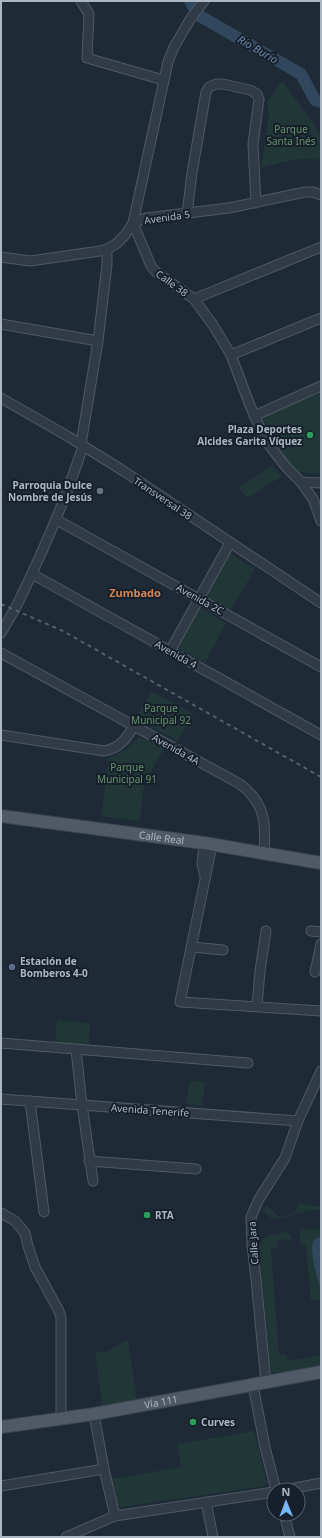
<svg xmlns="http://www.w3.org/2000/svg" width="322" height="1538" viewBox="0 0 322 1538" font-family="'Noto Sans',sans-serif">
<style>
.green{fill:#213737}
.water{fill:#30475d}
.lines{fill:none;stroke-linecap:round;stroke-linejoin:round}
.river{stroke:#30475d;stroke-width:12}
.minor-casing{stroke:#4f5964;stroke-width:11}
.major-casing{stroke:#3b444f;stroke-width:14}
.minor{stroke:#313b46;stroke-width:9}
.major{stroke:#4f5a66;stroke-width:12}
.rail{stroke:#53606d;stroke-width:2;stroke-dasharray:4 4;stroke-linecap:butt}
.leisure-dot{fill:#2e9e5b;stroke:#17202a;stroke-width:1.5}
.worship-dot{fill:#6b7280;stroke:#17202a;stroke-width:1.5}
.service-dot{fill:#5c6f8a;stroke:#17202a;stroke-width:1.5}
.labels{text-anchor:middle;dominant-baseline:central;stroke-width:4;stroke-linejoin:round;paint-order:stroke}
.park-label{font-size:10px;fill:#63936a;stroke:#17202a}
.street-label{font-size:10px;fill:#abb6c3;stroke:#17202a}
.poi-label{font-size:10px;font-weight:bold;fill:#abb6c3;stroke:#17202a;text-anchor:start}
.water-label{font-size:11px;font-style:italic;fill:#6a89a9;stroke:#17202a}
.neighbourhood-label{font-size:11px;font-weight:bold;fill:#d48355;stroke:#17202a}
</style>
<rect width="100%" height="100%" fill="#1e2a35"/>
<!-- green -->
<g class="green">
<path d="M282,81L314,124C322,133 321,148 321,161C304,154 279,164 261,168L269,113L267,102Z"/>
<polygon points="321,392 321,474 298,472 295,471 273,445 261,421 266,416"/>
<polygon points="272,466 282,476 248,498 238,487"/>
<polygon points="228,552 255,569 230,611 203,596"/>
<polygon points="199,607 226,623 205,663 176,647"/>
<polygon points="152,691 193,714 178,741 136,719"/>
<path d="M139,736L164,749L144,783L140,821L101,816L109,757C122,753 131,747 139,736Z"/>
<polygon points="57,1020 90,1023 89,1045 55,1043"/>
<polygon points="189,1081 205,1082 202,1106 186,1104"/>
<polygon points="299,1203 321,1207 321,1210 313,1210 276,1219 271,1218 264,1212 265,1206 270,1208 279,1217 294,1213"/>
<polygon points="304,1228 310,1230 321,1228 321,1236 315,1239 312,1251 321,1290 321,1299 311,1301 306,1245 300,1245 300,1229"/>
<path d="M287,1232L291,1235L292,1240L290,1242L289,1239L277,1242L278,1248L271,1249L279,1355H287L288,1361L321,1355V1365L280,1373L273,1372L270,1366L259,1247C262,1234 276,1234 287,1232Z"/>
<polygon points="128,1340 137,1399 102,1406 95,1352 105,1352"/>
<polygon points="254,1431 267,1482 264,1486 121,1507 118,1505 112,1479 181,1467 177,1444"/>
</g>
<!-- water -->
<path class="water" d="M321,1236V1290C318,1282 309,1249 313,1242C315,1238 318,1238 321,1236Z"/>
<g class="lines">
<!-- river -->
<polyline class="river" points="190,1 198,15 301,74 315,100 321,102"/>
<!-- minor casing -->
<g class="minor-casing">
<g id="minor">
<polyline points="81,1 89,14 87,58 163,80"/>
<polyline points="204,1 191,18 174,47 168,62 133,223 151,266 156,272 194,299 213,325 231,355 249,403 265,440 287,468 301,482 313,499 321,521"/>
<polyline points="187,214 192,173 206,92 209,87 216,84 223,84 250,90 257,94 259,99 253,144 256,203"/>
<polyline points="1,257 30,261 100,251 107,249 116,244 125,235 133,223 146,218 229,208 305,192 313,192 321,195"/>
<polyline points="194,299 321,247"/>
<polyline points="1,324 98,341"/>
<polyline points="231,355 321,318"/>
<polyline points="1,398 69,437 125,472 321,603"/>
<polyline points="254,416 321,386"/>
<polyline points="81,444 98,341 107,264 107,249"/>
<polyline points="301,482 321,483"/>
<polyline points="57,520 321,667"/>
<polyline points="32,574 321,735"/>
<path d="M1,633C6,624 11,616 16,607C42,554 65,502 83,446"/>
<polyline points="170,651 230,543"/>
<path d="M1,653L240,784C266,804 266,824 264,854"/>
<path d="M1,735L104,751C120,748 126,739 134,726"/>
<polyline points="204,843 202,864 205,876"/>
<polyline points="212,845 180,1002 321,1011"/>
<polyline points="311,931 321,932"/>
<polyline points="192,947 223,950"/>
<polyline points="315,972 321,944"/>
<polyline points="257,1006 260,971 266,931"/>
<polyline points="1,1043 248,1063"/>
<polyline points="76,1050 82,1105 93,1181"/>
<polyline points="1,1099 298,1121"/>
<polyline points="30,1101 44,1212"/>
<polyline points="89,1161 196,1169"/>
<polyline points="1,1213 15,1221 25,1233 28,1246 35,1267 59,1311 61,1318 61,1419"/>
<polyline points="266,1383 256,1279 252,1245 251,1217 259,1199 285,1158 298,1121 321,1071"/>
<polyline points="253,1385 265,1447 276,1490"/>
<polyline points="94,1414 104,1469 115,1516"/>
<polyline points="1,1486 104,1469"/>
<polyline points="285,1490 321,1483"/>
<polyline points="206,1502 213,1537"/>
<polyline points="284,1514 290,1537"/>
<polyline points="66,1537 115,1516 274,1492"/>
</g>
</g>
<!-- major casing -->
<g class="major-casing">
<g id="major">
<path id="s1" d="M1,816L204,843L321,863"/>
<path id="s2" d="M1,1427L94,1414L321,1372"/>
</g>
</g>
<!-- minor -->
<use href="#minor" class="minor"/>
<!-- major -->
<use href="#major" class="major"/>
<!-- rail -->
<polyline class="rail" points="1,604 63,631 321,777"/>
</g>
<!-- markers -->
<g class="leisure-dot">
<circle cx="310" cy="435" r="4"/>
<circle cx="147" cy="1215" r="4"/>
<circle cx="193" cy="1422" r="4"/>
</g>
<circle class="worship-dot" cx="100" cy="491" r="4"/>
<circle class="service-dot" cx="12" cy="967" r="4"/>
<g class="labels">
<!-- park labels -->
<g class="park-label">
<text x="291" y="129">Parque<tspan x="291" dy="12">Santa Inés</tspan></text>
<text x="161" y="708">Parque<tspan x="161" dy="12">Municipal 92</tspan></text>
<text x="127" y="767">Parque<tspan x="127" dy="12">Municipal 91</tspan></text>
</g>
<!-- street labels -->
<g class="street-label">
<text transform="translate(167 217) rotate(-8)">Avenida 5</text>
<text transform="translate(172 283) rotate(36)">Calle 38</text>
<text transform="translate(163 498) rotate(34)">Transversal 38</text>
<text transform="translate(200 599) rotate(29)">Avenida 2C</text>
<text transform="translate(176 654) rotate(29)">Avenida 4</text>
<text transform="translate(176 749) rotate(29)">Avenida 4A</text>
<text stroke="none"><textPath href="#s1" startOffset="162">Calle Real</textPath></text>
<text transform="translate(150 1110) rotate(4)">Avenida Tenerife</text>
<text transform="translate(253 1243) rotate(-94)">Calle Jara</text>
<text stroke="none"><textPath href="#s2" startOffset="162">Vía 111</textPath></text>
</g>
<!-- poi labels -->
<g class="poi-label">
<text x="302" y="429" text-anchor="end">Plaza Deportes<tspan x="302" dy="12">Alcides Garita Víquez</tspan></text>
<text x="92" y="485" text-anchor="end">Parroquia Dulce<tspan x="92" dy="12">Nombre de Jesús</tspan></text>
<text x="20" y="961">Estación de<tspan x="20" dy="12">Bomberos 4-0</tspan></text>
<text x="155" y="1215">RTA</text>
<text x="201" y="1422">Curves</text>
</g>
<!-- water labels -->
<g class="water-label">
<text transform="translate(258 49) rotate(30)">Río Burío</text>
</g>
<!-- neighbourhood labels -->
<g class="neighbourhood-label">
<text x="135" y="592">Zumbado</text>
</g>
</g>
<!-- border -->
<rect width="322" height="1538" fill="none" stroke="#abb6c3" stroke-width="4"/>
<!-- north arrow -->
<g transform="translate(286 1502) rotate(359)"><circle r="19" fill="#17202a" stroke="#525c67"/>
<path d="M0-3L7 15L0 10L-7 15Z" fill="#79b5fa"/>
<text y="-6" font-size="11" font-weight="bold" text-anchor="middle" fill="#abb6c3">N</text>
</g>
</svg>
